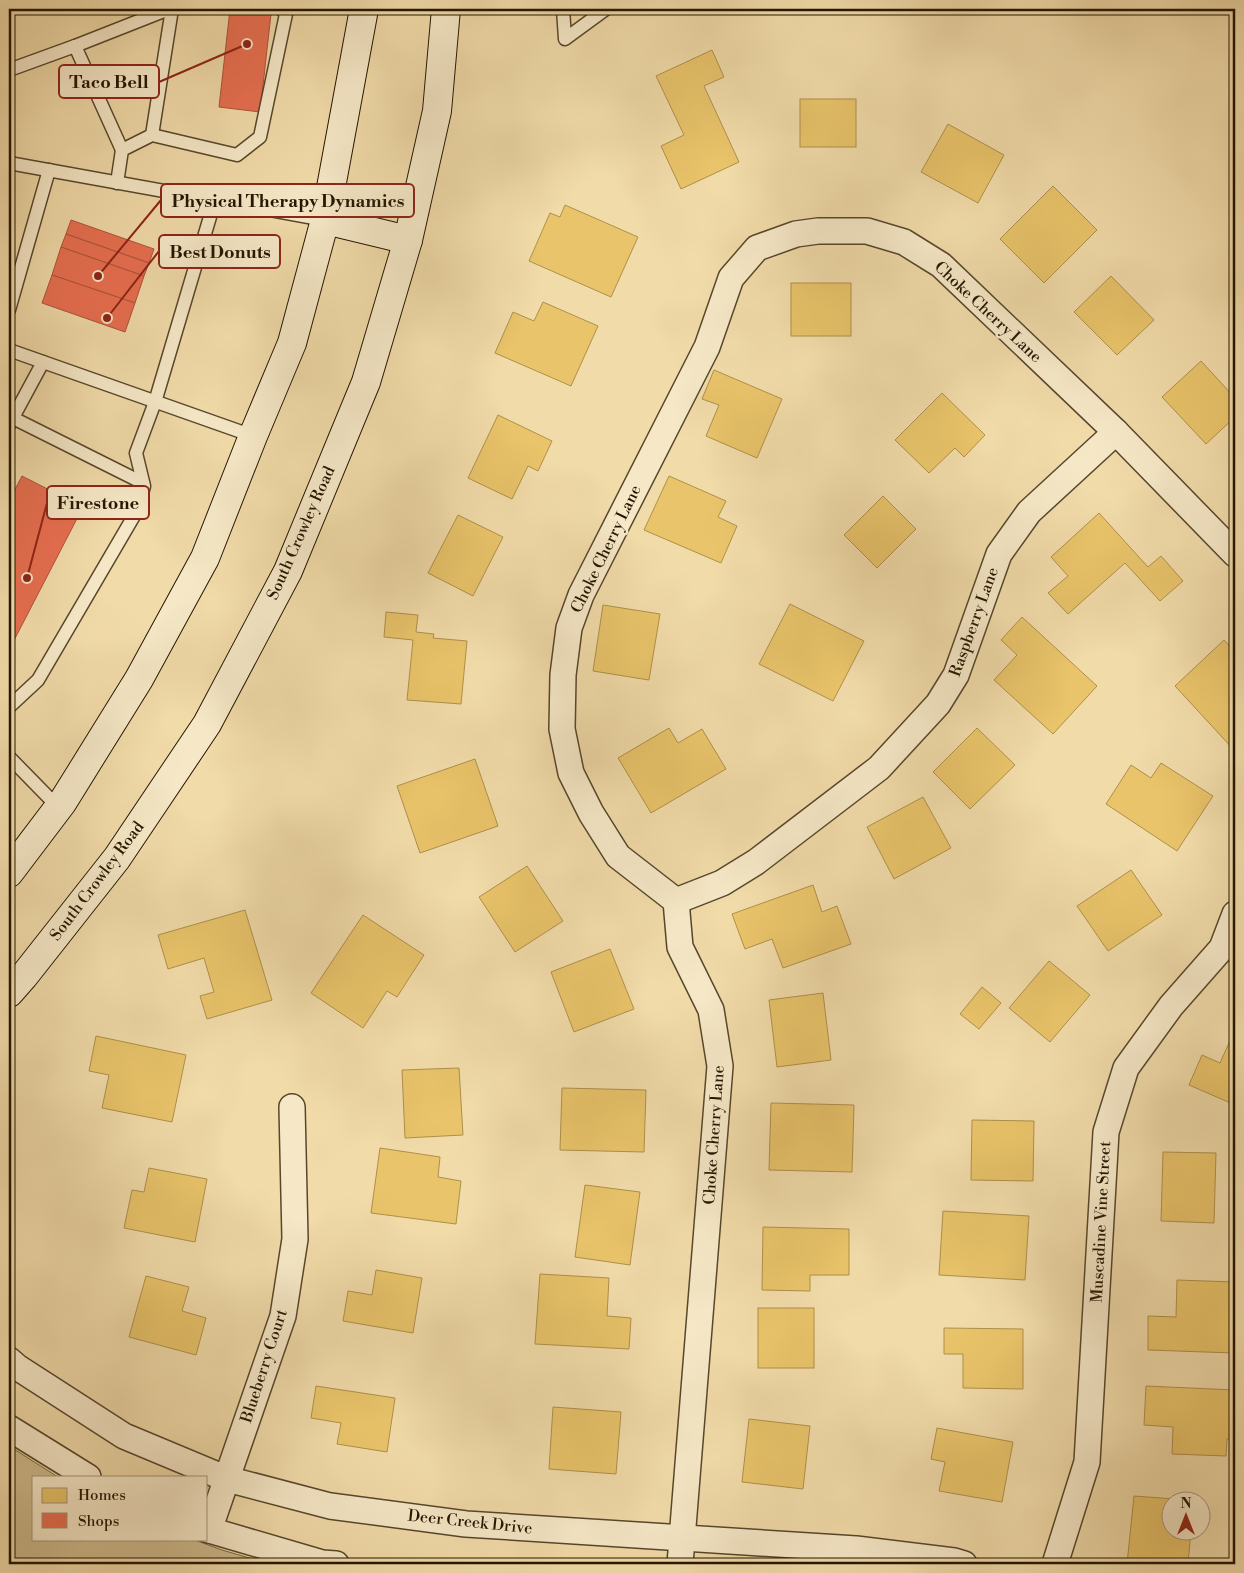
<svg xmlns="http://www.w3.org/2000/svg" width="1244" height="1573" viewBox="0 0 1244 1573" font-family="'Libre Bodoni',serif">
<style>
.green{fill:#ceba8d;stroke:#796848}
.homes{fill:#e9c46a;stroke:#ae904b}
.shops{fill:#e76f51;stroke:#ac5439}
.lines{fill:none;stroke-linecap:round;stroke-linejoin:round}
.service-casing{stroke:#57472c;stroke-width:15}
.minor-casing{stroke:#57472c;stroke-width:28}
.secondary-casing{stroke:#241602;stroke-width:30}
.service{stroke:#f6e8c7;stroke-width:12}
.minor{stroke:#f6e8c7;stroke-width:25}
.secondary{stroke:#f6e8c7;stroke-width:28}
.labels{text-anchor:middle;dominant-baseline:central;stroke-width:5;stroke-linejoin:round;paint-order:stroke}
.street-label{font-size:16px;fill:#241602;stroke:#f6e8c7}
.leader{fill:none;stroke:#8f2418;stroke-width:2}
.callout-dot{fill:#8f2418;stroke:#f6e8c7;stroke-width:2}
.callout{fill:#f6e8c7;stroke:#8f2418;stroke-width:2}
.callout-label{font-size:18px;text-anchor:middle;font-weight:bold;fill:#241602}
</style>
<rect width="100%" height="100%" fill="#f1dba9"/>
<filter id="stains"><feTurbulence type="fractalNoise" baseFrequency=".004" numOctaves="4"/><feColorMatrix values="0 0 0 0 .2 0 0 0 0 .09 0 0 0 0 .02 0 0 0 .5 -.17"/></filter>
<radialGradient id="worn" r=".72"><stop offset=".6" stop-color="#630" stop-opacity="0"/><stop offset="1" stop-color="#630" stop-opacity=".3"/></radialGradient>
<!-- green -->
<polygon class="green" points="9,1446 58,1477 34,1477 34,1539 192,1539 222,1550 270,1564 9,1564"/>
<!-- homes -->
<g class="homes">
<polygon points="712,50 724,77 704,86 739,162 681,189 661,146 684,135 656,76"/>
<rect x="800" y="99" width="56" height="48"/>
<polygon points="948,124 1004,155 978,203 921,172"/>
<polygon points="1053,186 1097,230 1044,283 1000,239"/>
<polygon points="565,205 638,237 611,297 529,261 550,213 560,217"/>
<polygon points="1111,276 1154,320 1117,355 1074,312"/>
<rect x="791" y="283" width="60" height="53"/>
<polygon points="543,302 598,326 571,386 495,353 513,312 534,321"/>
<polygon points="1201,361 1235,398 1235,417 1206,444 1162,397"/>
<polygon points="714,370 782,399 757,458 706,436 719,405 702,399"/>
<polygon points="942,393 985,435 964,457 955,448 929,473 895,440"/>
<polygon points="498,415 552,441 538,471 528,466 512,499 468,478"/>
<polygon points="1235,450 1235,464 1229,453"/>
<polygon points="669,476 726,501 718,517 737,526 721,563 644,530"/>
<polygon points="883,496 916,529 877,568 844,535"/>
<polygon points="1099,513 1148,567 1161,556 1183,581 1160,601 1125,563 1068,614 1048,593 1068,576 1051,557"/>
<polygon points="458,515 503,537 473,596 428,573"/>
<polygon points="790,604 864,641 833,701 759,664"/>
<polygon points="603,605 660,614 649,680 593,671"/>
<polygon points="386,612 418,615 416,632 434,634 433,638 467,641 461,704 407,700 413,640 384,637"/>
<polygon points="1022,617 1097,686 1053,734 994,680 1017,655 1001,640"/>
<polygon points="1224,640 1235,652 1234,750 1175,686"/>
<polygon points="669,728 678,743 702,729 726,769 651,813 618,758"/>
<polygon points="977,728 1015,765 970,809 933,772"/>
<polygon points="475,759 498,826 420,853 397,786"/>
<polygon points="1161,763 1213,796 1177,851 1106,804 1131,765 1151,778"/>
<polygon points="923,797 951,848 894,879 867,827"/>
<polygon points="527,866 563,921 515,952 479,897"/>
<polygon points="1131,870 1162,915 1108,951 1077,906"/>
<polygon points="813,885 822,912 837,906 851,944 783,968 772,939 745,949 732,914"/>
<polygon points="245,910 272,1000 207,1019 200,996 214,992 204,958 168,969 158,935"/>
<polygon points="363,915 424,955 397,997 387,991 363,1028 311,993"/>
<polygon points="610,949 634,1009 574,1032 551,972"/>
<polygon points="1049,961 1090,995 1050,1042 1009,1008"/>
<polygon points="982,987 1001,1003 979,1029 960,1014"/>
<polygon points="823,993 831,1060 777,1067 769,1000"/>
<polygon points="1233,1034 1235,1035 1235,1105 1189,1085 1202,1055 1220,1063"/>
<polygon points="96,1036 186,1055 172,1122 102,1108 109,1075 89,1071"/>
<polygon points="459,1068 463,1135 405,1138 402,1070"/>
<polygon points="562,1088 646,1090 644,1152 560,1150"/>
<polygon points="771,1103 854,1105 852,1172 769,1170"/>
<polygon points="972,1120 1034,1121 1033,1181 971,1180"/>
<polygon points="380,1148 440,1157 438,1177 461,1181 456,1224 371,1213"/>
<polygon points="1163,1152 1216,1153 1214,1223 1161,1221"/>
<polygon points="149,1168 207,1179 195,1242 124,1228 132,1190 144,1192"/>
<polygon points="585,1185 640,1192 630,1265 575,1257"/>
<polygon points="943,1211 1029,1216 1025,1280 939,1275"/>
<polygon points="763,1227 849,1229 849,1275 810,1275 810,1291 762,1290"/>
<polygon points="376,1270 422,1278 413,1333 343,1321 348,1291 372,1295"/>
<polygon points="540,1274 609,1278 607,1316 631,1318 629,1349 535,1344"/>
<polygon points="146,1276 189,1287 182,1311 206,1318 196,1355 129,1337"/>
<polygon points="1177,1280 1235,1282 1234,1353 1148,1350 1148,1316 1176,1317"/>
<rect x="758" y="1308" width="56" height="60"/>
<polygon points="944,1328 1023,1329 1023,1389 963,1388 963,1354 944,1354"/>
<polygon points="316,1386 395,1398 387,1452 337,1444 341,1423 311,1418"/>
<polygon points="1146,1386 1235,1390 1235,1439 1227,1439 1226,1456 1172,1454 1173,1427 1144,1425"/>
<polygon points="553,1407 621,1412 616,1474 549,1469"/>
<polygon points="749,1419 810,1426 803,1489 742,1482"/>
<polygon points="937,1428 1013,1442 1002,1502 939,1491 945,1462 931,1459"/>
<polygon points="1134,1496 1188,1500 1172,1500 1172,1530 1191,1530 1188,1564 1127,1564"/>
</g>
<!-- shops -->
<g class="shops">
<polygon points="230,9 271,14 260,112 219,107"/>
<polygon points="71,220 154,249 149,263 66,234"/>
<polygon points="66,234 149,263 144,276 61,247"/>
<polygon points="61,247 144,276 135,303 52,275"/>
<polygon points="52,275 135,303 125,332 42,303"/>
<polygon points="22,476 83,507 9,650 9,501"/>
</g>
<g class="lines">
<!-- service casing -->
<g class="service-casing">
<g id="service">
<polyline points="563,9 565,39 606,9"/>
<polyline points="9,70 75,46"/>
<polyline points="152,135 172,9"/>
<polyline points="122,150 75,46 169,9"/>
<polyline points="9,163 325,220"/>
<polyline points="117,183 122,150 152,135 237,155 260,137 286,14 281,9"/>
<polyline points="9,310 49,170"/>
<polyline points="9,350 253,436"/>
<polyline points="13,418 143,483"/>
<polyline points="9,425 43,362"/>
<polyline points="9,707 38,680 138,509 144,486 136,453 155,402 215,200"/>
<polyline points="9,757 59,808"/>
</g>
</g>
<!-- minor casing -->
<g class="minor-casing">
<g id="minor">
<polyline points="676,901 722,883 756,862 879,768 938,704 956,675 999,554 1029,512 1116,432"/>
<polyline points="9,1360 17,1367 124,1436 227,1479 330,1506 466,1524 856,1549 954,1561 964,1564"/>
<polyline points="9,1428 88,1477"/>
<polyline points="206,1529 322,1563 336,1564"/>
<polyline points="209,1530 283,1316 295,1239 292,1107"/>
<polyline points="680,1564 720,1066 711,1010 680,947 676,901 618,856 591,813 571,773 562,729 563,675 569,628 581,595 707,347 731,278 757,248 796,234 818,231 867,231 904,242 941,265 1116,432 1235,554"/>
<polyline points="1055,1564 1087,1462 1106,1132 1126,1068 1171,1006 1222,948 1235,914"/>
</g>
</g>
<!-- secondary casing -->
<g class="secondary-casing">
<g id="secondary">
<polyline points="325,220 408,240"/>
<polyline points="9,873 62,803 139,679 205,558 253,436 292,343 325,220 364,9"/>
<polyline points="9,993 24,976 117,858 207,724 288,571 366,382 408,240 437,111 446,9"/>
</g>
</g>
<!-- service -->
<use href="#service" class="service"/>
<!-- minor -->
<use href="#minor" class="minor"/>
<!-- secondary -->
<use href="#secondary" class="secondary"/>
</g>
<g class="labels">
<!-- street labels -->
<g class="street-label">
<text transform="translate(988 312) rotate(43)">Choke Cherry Lane</text>
<text transform="translate(301 533) rotate(-66)">South Crowley Road</text>
<text transform="translate(606 549) rotate(-64)">Choke Cherry Lane</text>
<text transform="translate(974 622) rotate(-70)">Raspberry Lane</text>
<text transform="translate(97 881) rotate(-53)">South Crowley Road</text>
<text transform="translate(714 1135) rotate(-86)">Choke Cherry Lane</text>
<text transform="translate(1101 1222) rotate(-87)">Muscadine Vine Street</text>
<text transform="translate(264 1366) rotate(-72)">Blueberry Court</text>
<text transform="translate(470 1522) rotate(6)">Deer Creek Drive</text>
</g>
</g>
<!-- callouts -->
<path class="leader" d="M247 44L159 82M98 276L161 200M107 318L159 251M27 578L47 503"/>
<g class="callout-dot">
<circle cx="247" cy="44" r="5"/>
<circle cx="98" cy="276" r="5"/>
<circle cx="107" cy="318" r="5"/>
<circle cx="27" cy="578" r="5"/>
</g>
<g class="callout">
<rect x="59" y="65" width="100" height="33" rx="5"/>
<rect x="161" y="184" width="253" height="33" rx="5"/>
<rect x="159" y="235" width="121" height="33" rx="5"/>
<rect x="47" y="486" width="102" height="33" rx="5"/>
</g>
<g class="callout-label">
<text x="109" y="88">Taco Bell</text>
<text x="288" y="207">Physical Therapy Dynamics</text>
<text x="220" y="258">Best Donuts</text>
<text x="98" y="509">Firestone</text>
</g>
<!-- margin -->
<rect width="1244" height="1573" fill="none" stroke="#f1dba9" stroke-width="30"/>
<rect x="10" y="10" width="1224" height="1553" fill="none" stroke="#241602" stroke-width="2.5"/>
<rect x="15" y="15" width="1214" height="1543" fill="none" stroke="#241602"/>
<!-- legend -->
<rect x="32" y="1476" width="175" height="65" fill="#f6e8c7" stroke="#a29478"/>
<rect x="42" y="1488" width="25" height="15" fill="#e9c46a" stroke="#a29478"/>
<text x="78" y="1500" font-size="15" fill="#241602">Homes</text>
<rect x="42" y="1513" width="25" height="15" fill="#e76f51" stroke="#a29478"/>
<text x="78" y="1526" font-size="15" fill="#241602">Shops</text>
<!-- north arrow -->
<g transform="translate(1186 1516)"><circle r="24" fill="#f6e8c7" stroke="#a29478"/>
<path d="M0-4L9 19L0 12L-9 19Z" fill="#8f2418"/>
<text y="-8" font-size="14" font-weight="bold" text-anchor="middle" fill="#241602">N</text>
</g>
<rect width="100%" height="100%" filter="url(#stains)"/>
<rect width="100%" height="100%" fill="url(#worn)"/>
</svg>
